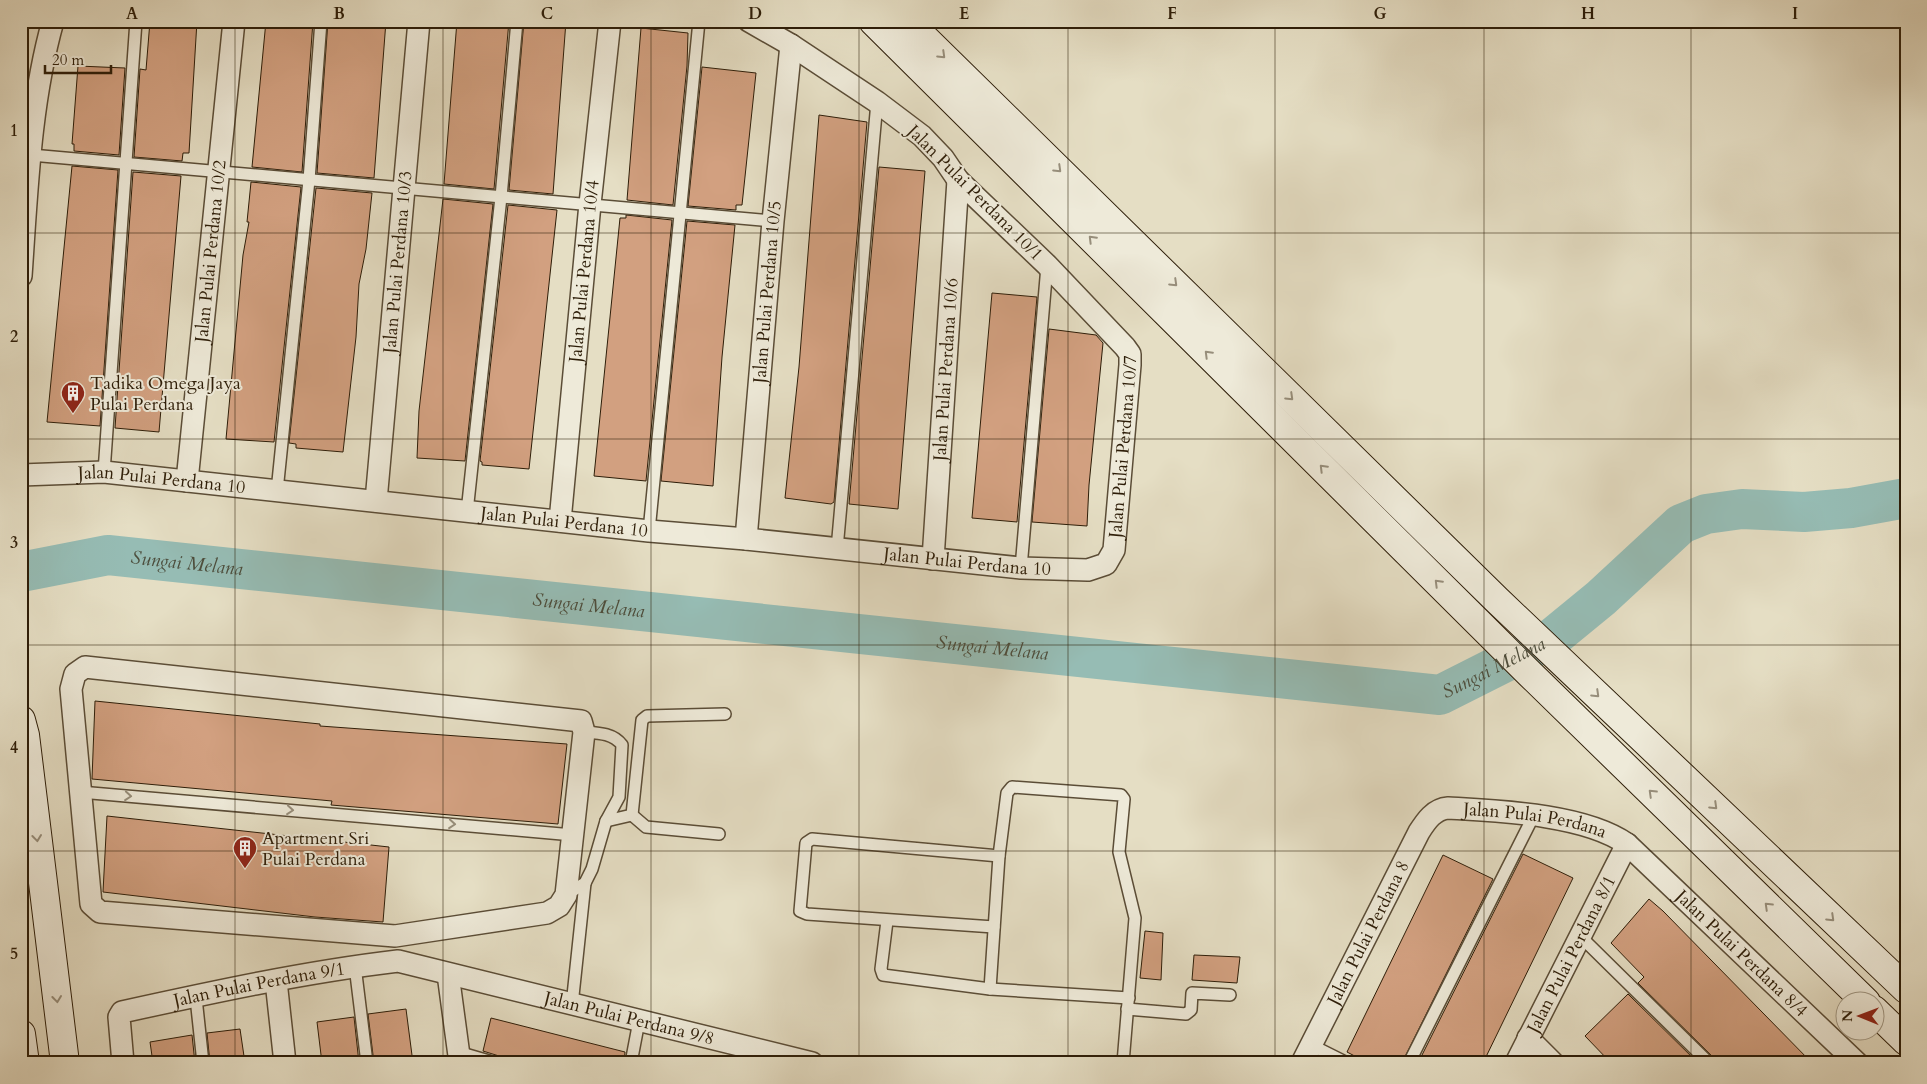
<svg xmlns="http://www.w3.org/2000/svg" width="1927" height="1084" viewBox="0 0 1927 1084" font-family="Cardo,serif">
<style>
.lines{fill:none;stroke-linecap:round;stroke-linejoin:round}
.river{stroke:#96bcb4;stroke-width:40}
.building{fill:#d2a080;stroke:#2d1d08}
.lane-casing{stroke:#5b4d37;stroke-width:14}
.street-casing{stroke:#5b4d37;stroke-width:24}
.secondary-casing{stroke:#2d1d08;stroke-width:30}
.lane{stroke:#eeead9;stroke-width:11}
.street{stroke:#eeead9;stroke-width:21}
.secondary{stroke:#eeead9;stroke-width:28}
.oneway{stroke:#978e7b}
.grid{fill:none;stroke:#2d1d08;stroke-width:1;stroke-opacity:0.55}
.labels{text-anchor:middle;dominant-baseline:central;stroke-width:4;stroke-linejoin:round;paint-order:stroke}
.street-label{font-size:18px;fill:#2d1d08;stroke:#eeead9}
.poi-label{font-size:18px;fill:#2d1d08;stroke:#eeead9;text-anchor:start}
.water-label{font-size:19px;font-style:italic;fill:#4c4d3c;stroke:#eeead9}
.neatline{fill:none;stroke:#2d1d08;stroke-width:2}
.grid-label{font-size:16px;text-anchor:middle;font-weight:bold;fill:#2d1d08}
</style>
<rect width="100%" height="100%" fill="#e5dec4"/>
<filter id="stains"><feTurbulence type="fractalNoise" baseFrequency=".004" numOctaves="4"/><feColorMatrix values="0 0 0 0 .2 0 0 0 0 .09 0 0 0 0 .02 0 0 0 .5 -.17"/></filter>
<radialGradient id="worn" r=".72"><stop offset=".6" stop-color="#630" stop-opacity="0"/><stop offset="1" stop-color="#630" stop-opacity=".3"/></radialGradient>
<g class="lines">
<!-- river -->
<path class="river" id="s1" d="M21,572L108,555L1440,695L1551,639L1601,598L1681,524L1706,514L1742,509L1804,512L1851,508L1906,498"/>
</g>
<!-- building -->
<g class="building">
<polygon points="150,21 197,21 189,153 183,153 182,161 134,157 140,69 146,70"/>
<polygon points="266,21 313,21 302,172 252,167"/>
<polygon points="328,21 386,21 374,178 317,173"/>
<polygon points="457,21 509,21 494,189 444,184"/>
<polygon points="524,21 566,21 553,194 509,190"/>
<polygon points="641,28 688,33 687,66 673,205 627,200"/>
<polygon points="78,66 125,68 119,155 74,151 74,144 72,144"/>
<polygon points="702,67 756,73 742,205 736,205 736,210 688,206"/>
<polygon points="819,115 867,122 834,502 831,504 785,498 799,367"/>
<polygon points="72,166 118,170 100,426 47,422"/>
<polygon points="879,167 925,171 898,509 849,504"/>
<polygon points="133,172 181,176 159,432 115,428"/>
<polygon points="251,182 301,187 274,442 226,439 243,255 249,222 247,222"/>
<polygon points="316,188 372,193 366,249 359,284 356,337 343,452 296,448 296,444 289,443"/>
<polygon points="443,199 493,204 465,461 417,458 419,411"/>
<polygon points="508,205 557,210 529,469 482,465 482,462 480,461"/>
<polygon points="626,215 672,220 646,481 594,476 620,218 626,218"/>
<polygon points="687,221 735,225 722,357 713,486 661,481"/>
<polygon points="992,293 1037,297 1017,522 972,518"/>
<polygon points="1049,329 1096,335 1103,343 1089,485 1087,526 1032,522"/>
<polygon points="95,701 320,724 320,726 567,744 558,824 331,805 332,801 92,779"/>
<polygon points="107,816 389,847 383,922 315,917 103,892"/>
<polygon points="1523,854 1573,878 1483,1063 1418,1063"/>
<polygon points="1443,855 1493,879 1402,1063 1368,1063 1347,1052"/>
<polygon points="1649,899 1663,911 1812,1063 1716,1063 1714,1058 1638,983 1644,977 1611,943"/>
<polygon points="1145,931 1163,933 1161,980 1140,978"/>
<polygon points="1194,955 1240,957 1237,983 1192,980"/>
<polygon points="1628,994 1698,1063 1611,1063 1585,1036"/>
<polygon points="406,1009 413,1063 374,1063 368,1014"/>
<polygon points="354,1017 359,1063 322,1063 317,1022"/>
<polygon points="491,1018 625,1052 624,1063 503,1063 499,1056 483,1051"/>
<polygon points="240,1029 245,1063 210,1063 207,1033"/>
<polygon points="192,1035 195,1063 153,1063 150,1042"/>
</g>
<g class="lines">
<!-- lane casing -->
<g class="lane-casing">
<g id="lane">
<polyline points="31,155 773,221"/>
<polyline points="104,472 136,21"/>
<polyline points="277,491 309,180 321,21"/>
<polyline points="467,512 501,197 517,21"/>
<polyline points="649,531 699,21"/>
<polyline points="837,549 877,102"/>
<polyline points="1021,568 1047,266"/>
<polyline points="80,792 573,835"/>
<polyline points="632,815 646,827 719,834"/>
<polyline points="606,821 632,815 642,720 647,716 725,714"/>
<path d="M566,895L585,883L592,869L606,821L619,797L622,745C613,733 598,733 584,732"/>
<polyline points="887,921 881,969 883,975 990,989 1129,998"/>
<polyline points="994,927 807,914 800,911 806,843 812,839 999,856"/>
<polyline points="1580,936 1709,1063"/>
<polyline points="355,966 367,1063"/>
<polyline points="990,989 999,856 1007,793 1012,787 1121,795 1124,799 1119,852 1135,918 1123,1063"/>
<polyline points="196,998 203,1063"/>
<polyline points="572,1005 585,883"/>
<polyline points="1127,1009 1186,1014 1191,1010 1192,993 1230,995"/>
<polyline points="1311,1045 1347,1063"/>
<polyline points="458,1052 496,1063"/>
<polyline points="631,1063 639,1021"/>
<polyline points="1409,1063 1534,815"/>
</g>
</g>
<!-- street casing -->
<g class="street-casing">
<g id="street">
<path d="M21,276C27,191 30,103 53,21"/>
<path id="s2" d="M21,475L104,472L649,531L746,539L1021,568L1088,570L1106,564L1114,550L1130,365V354L1125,347L1047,265L958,180L943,158L922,136L877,102L791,45L749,21"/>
<path id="s3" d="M187,481L234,21"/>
<path id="s4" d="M376,501L419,21"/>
<path id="s5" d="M560,521L590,204L610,21"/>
<path id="s6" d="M746,539L773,221L791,45"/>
<path id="s7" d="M933,559L958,180"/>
<polygon points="85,667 581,721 584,732 566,895 559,906 547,913 395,936 100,912 91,904 71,689 75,674"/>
<polyline points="448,974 460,1063"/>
<polyline points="276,981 285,1063"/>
<polyline points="1528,1038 1553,1063"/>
<path id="s8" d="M123,1063L119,1017L122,1012C213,992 305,972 398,961L812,1063"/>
<path id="s9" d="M1302,1063L1419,832C1426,821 1434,809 1448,808C1499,811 1584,814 1627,844L1857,1063"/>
<path id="s10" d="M1516,1063L1627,844"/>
</g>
</g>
<!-- secondary casing -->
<g class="secondary-casing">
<g id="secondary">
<polyline points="873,21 1530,674 1866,1002"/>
<polyline points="907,21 1497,600 1906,989"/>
<polyline points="21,720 25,735 65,1063"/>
<polyline points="1874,1010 1906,1041"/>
<polyline points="21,1034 25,1063"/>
</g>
</g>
<!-- lane -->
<use href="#lane" class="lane"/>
<!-- street -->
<use href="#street" class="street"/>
<!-- secondary -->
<use href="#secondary" class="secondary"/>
</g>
<!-- one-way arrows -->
<defs><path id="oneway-chevron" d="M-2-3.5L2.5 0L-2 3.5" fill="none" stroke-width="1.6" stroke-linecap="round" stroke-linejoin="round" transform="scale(1.25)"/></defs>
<g class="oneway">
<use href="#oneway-chevron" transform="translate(942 55) rotate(44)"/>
<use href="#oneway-chevron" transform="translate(1058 169) rotate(44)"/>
<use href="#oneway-chevron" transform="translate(1092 239) rotate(-135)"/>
<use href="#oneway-chevron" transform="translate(1174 283) rotate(44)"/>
<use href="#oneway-chevron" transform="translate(1208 354) rotate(-135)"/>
<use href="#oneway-chevron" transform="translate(1290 397) rotate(44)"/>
<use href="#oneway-chevron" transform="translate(1323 468) rotate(-135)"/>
<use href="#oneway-chevron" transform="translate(1438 583) rotate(-135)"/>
<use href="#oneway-chevron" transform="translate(1596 694) rotate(44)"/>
<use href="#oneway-chevron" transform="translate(1652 793) rotate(-136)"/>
<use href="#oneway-chevron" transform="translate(128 796) rotate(5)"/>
<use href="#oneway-chevron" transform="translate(1714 806) rotate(44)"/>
<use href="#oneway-chevron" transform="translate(290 810) rotate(5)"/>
<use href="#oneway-chevron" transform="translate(452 824) rotate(5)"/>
<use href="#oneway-chevron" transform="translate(37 838) rotate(83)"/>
<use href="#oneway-chevron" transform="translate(1768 906) rotate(-136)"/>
<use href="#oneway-chevron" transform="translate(1831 918) rotate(44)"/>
<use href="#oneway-chevron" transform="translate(57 999) rotate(83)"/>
</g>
<!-- grid -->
<path class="grid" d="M235,21V1063M443,21V1063M651,21V1063M859,21V1063M1068,21V1063M1275,21V1063M1484,21V1063M1691,21V1063M21,233H1906M21,439H1906M21,645H1906M21,851H1906"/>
<!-- icons -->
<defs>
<g id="building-pin" transform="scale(1.25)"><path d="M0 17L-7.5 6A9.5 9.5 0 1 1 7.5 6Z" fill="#8f2418" stroke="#eeead9"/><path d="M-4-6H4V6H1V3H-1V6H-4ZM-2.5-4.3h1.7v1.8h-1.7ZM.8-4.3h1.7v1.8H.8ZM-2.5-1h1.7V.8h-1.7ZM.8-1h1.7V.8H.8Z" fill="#fff"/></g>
</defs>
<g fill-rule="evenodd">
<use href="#building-pin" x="73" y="393"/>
<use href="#building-pin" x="245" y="848"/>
</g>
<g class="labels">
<!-- street labels -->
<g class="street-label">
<text transform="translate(975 193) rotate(45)">Jalan Pulai Perdana 10/1</text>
<text stroke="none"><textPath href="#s3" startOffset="231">Jalan Pulai Perdana 10/2</textPath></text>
<text stroke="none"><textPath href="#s4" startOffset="240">Jalan Pulai Perdana 10/3</textPath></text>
<text stroke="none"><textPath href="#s5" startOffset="251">Jalan Pulai Perdana 10/4</textPath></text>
<text stroke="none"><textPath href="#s6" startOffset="248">Jalan Pulai Perdana 10/5</textPath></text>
<text stroke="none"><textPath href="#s7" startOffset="190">Jalan Pulai Perdana 10/6</textPath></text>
<text stroke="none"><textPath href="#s2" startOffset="1211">Jalan Pulai Perdana 10/7</textPath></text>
<text stroke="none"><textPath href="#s2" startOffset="141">Jalan Pulai Perdana 10</textPath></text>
<text stroke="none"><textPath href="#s2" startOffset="546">Jalan Pulai Perdana 10</textPath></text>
<text stroke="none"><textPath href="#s2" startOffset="951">Jalan Pulai Perdana 10</textPath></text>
<text stroke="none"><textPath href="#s9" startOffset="386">Jalan Pulai Perdana</textPath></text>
<text stroke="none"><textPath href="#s9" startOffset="146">Jalan Pulai Perdana 8</textPath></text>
<text stroke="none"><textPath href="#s10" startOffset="122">Jalan Pulai Perdana 8/1</textPath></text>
<text stroke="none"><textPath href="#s9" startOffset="641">Jalan Pulai Perdana 8/4</textPath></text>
<text stroke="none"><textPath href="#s8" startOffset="192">Jalan Pulai Perdana 9/1</textPath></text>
<text stroke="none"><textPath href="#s8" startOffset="571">Jalan Pulai Perdana 9/8</textPath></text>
</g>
<!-- poi labels -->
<g class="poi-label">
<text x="90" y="383">Tadika Omega Jaya<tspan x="90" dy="21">Pulai Perdana</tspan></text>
<text x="262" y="838">Apartment Sri<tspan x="262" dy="21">Pulai Perdana</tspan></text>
</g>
<!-- water labels -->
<g class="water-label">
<text stroke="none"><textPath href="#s1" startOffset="168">Sungai Melana</textPath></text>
<text stroke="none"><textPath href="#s1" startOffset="572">Sungai Melana</textPath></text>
<text stroke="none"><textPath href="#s1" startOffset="978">Sungai Melana</textPath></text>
<text stroke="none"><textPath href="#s1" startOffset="1488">Sungai Melana</textPath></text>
</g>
</g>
<!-- margin -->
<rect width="1927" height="1084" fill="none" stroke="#e5dec4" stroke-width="55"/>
<!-- north arrow -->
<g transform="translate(1860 1016) rotate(271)"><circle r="24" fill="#eeead9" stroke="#a19885"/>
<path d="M0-4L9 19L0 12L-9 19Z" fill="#8f2418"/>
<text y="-8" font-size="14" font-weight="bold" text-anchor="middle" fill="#2d1d08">N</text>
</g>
<!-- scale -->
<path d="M45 65v8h66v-8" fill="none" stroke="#2d1d08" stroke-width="2.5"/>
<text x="52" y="65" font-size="15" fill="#2d1d08" stroke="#eeead9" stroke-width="4" paint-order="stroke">20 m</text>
<rect x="28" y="28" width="1872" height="1028" class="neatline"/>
<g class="grid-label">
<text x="132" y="19">A</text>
<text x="339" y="19">B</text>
<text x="547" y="19">C</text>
<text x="755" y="19">D</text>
<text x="964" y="19">E</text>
<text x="1172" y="19">F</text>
<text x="1380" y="19">G</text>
<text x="1588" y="19">H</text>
<text x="1795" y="19">I</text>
<text x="14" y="136">1</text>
<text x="14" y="342">2</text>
<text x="14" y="548">3</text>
<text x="14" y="753">4</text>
<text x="14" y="959">5</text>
</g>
<rect width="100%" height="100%" filter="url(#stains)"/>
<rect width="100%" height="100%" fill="url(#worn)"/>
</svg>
